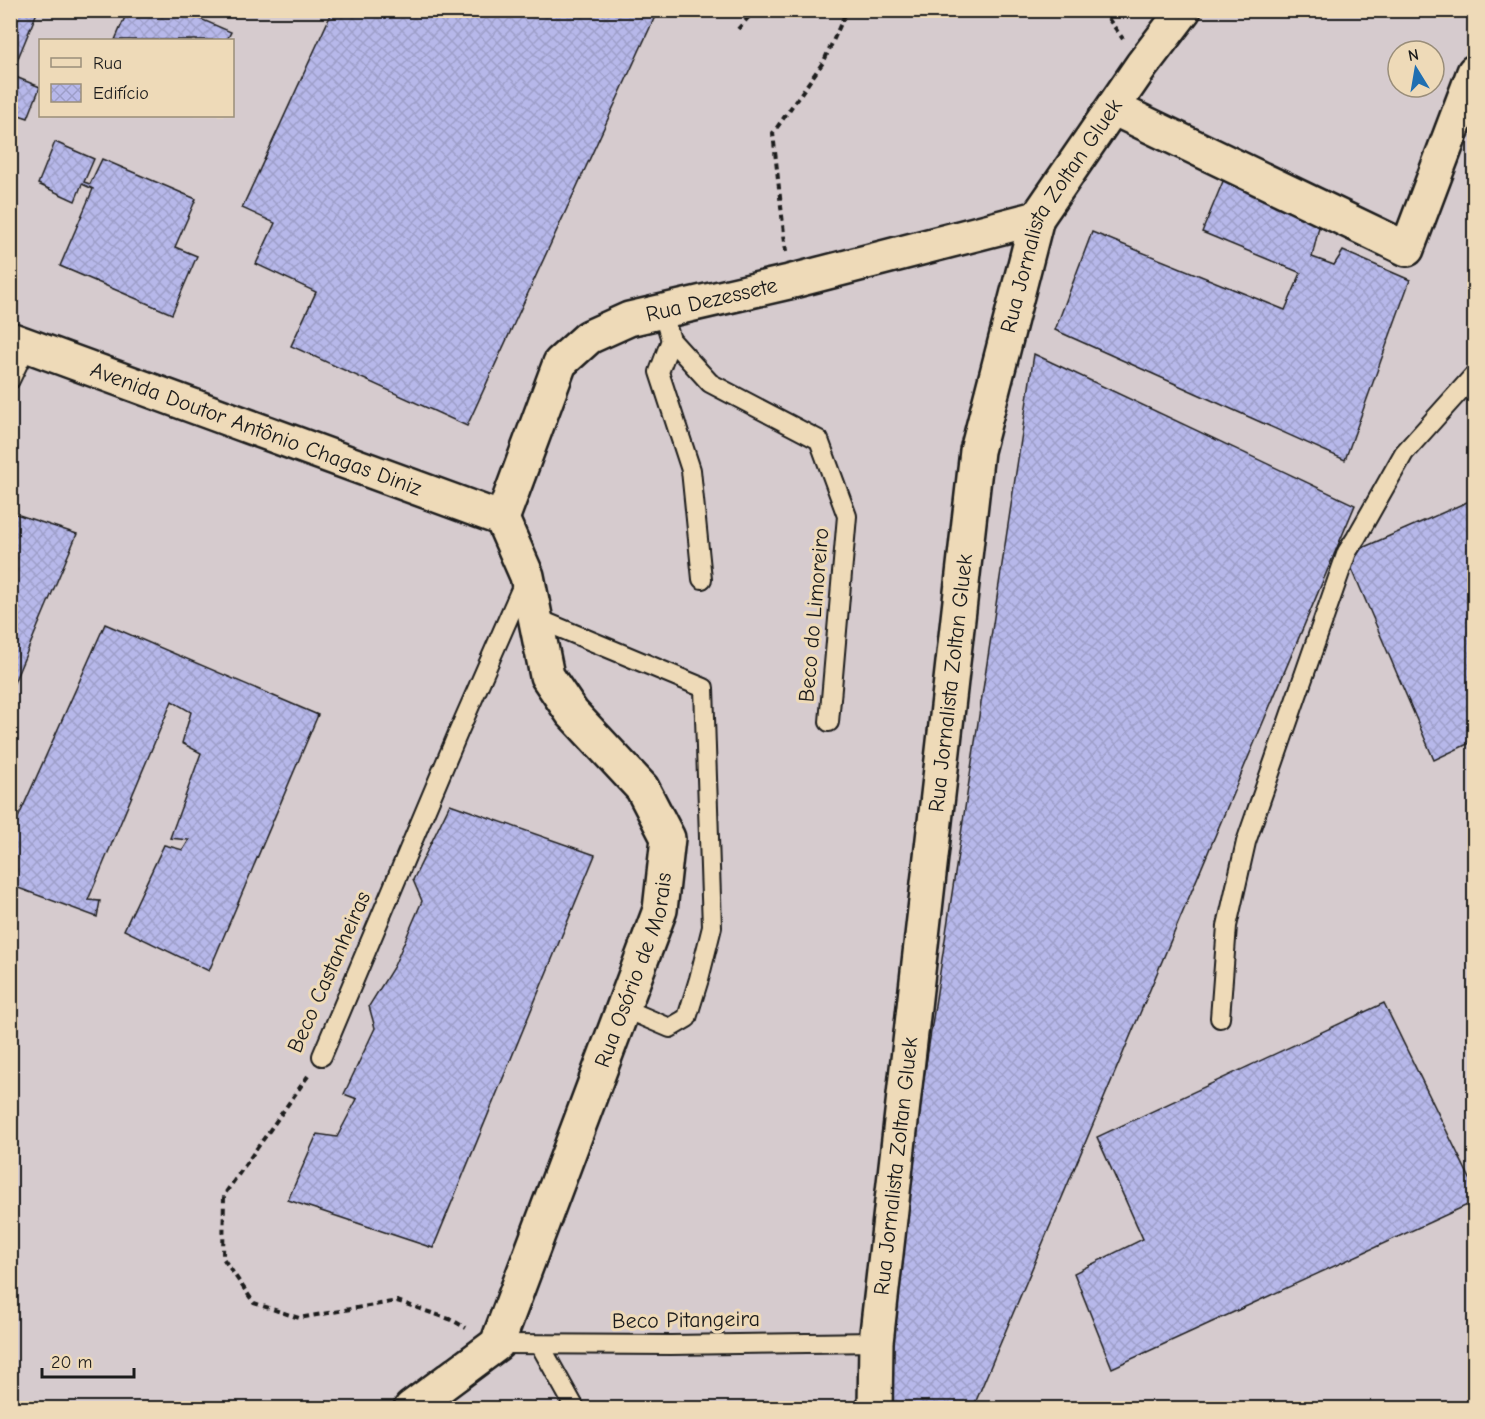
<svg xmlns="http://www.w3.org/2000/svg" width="1485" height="1419" viewBox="0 0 1485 1419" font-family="'Comic Neue',sans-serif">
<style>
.built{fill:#d6cbce;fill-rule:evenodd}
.building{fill:url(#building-cross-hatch);stroke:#1c1c1c;stroke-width:1.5}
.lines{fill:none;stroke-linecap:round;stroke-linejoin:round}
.service-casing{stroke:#1c1c1c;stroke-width:22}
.minor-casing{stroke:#1c1c1c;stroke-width:38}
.path{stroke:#1c1c1c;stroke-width:4;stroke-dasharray:6 4.5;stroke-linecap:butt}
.service{stroke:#eedab8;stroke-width:18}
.minor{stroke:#eedab8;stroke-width:33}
.labels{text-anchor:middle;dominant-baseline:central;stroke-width:6;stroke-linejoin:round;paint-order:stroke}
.street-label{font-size:22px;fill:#1c1c1c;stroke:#eedab8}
</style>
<defs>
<pattern id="building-cross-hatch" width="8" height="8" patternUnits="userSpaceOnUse" patternTransform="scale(1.5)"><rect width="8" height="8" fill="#b7b8ea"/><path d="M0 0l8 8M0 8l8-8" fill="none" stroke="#9d9ec8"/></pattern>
</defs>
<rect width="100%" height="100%" fill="#e3d3c2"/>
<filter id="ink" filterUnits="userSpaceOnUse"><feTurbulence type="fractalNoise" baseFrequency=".0167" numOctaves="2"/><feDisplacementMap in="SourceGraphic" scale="12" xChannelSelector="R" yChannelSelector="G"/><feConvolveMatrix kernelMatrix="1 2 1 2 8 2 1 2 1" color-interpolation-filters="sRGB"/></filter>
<g filter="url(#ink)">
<!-- built -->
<path class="built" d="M11,11H1474V1408H11ZM40,40H232V116H40ZM1398,51H1434V87H1398Z"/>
<!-- building -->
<g class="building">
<polygon points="10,10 38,10 11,75 40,87 28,118 10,112"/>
<polygon points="128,10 180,10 231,32 227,40 115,40"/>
<polygon points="333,10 658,10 467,426 291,346 316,292 256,264 275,223 242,208"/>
<polygon points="55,142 94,159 84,182 90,184 102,159 196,199 175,247 197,256 172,314 60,266 93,189 82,184 75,201 38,184"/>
<polygon points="1226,174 1322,214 1312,257 1334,265 1343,251 1410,280 1345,460 1055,330 1092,232 1285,310 1301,273 1202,232"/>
<polygon points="1034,354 1355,505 973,1408 894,1408 887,1321"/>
<polygon points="1474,499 1474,741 1434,760 1346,555"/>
<polygon points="10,512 77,534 10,692"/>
<polygon points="105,624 318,715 209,971 124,930 164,845 183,850 189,840 170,838 201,753 182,743 191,712 172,701 88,900 100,901 97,917 10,885 10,836"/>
<polygon points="450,804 595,855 433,1248 288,1200 317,1134 337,1137 357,1099 344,1094 375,1028 369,1006 394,966 422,901 413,880"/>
<polygon points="1384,1003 1474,1187 1474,1202 1112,1368 1074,1273 1143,1239 1097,1137"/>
</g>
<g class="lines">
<!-- service casing -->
<g class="service-casing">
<g id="service">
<polyline points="662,311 671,340 710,383 819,440 847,516 829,722"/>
<polyline points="671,340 659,372 691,470 702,579"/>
<polyline points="10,380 27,345"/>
<polyline points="536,618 704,688 712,927 699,979 687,1018 670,1028 623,1008"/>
<polyline points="1220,1018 1227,926 1246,842 1347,552 1356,538 1404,453 1474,375"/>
<polyline points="322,1056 458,733 525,580"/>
<polyline points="497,1344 671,1345 876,1342"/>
<polyline points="540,1345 575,1408"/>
</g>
</g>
<!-- minor casing -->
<g class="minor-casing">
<g id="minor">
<polyline points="1113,108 1407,249 1474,72"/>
<path id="s1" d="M10,339L502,519"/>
<path id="s2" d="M502,519L560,363L589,337L629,319L789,282L1037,218"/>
<path id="s3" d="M411,1408L497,1344L660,910L668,838L642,788L572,713L547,676L527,576L502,519"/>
<path id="s4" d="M875,1408L876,1342L977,451L1037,218L1142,65L1184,10"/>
</g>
</g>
<!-- path -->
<g class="path">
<polyline points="1102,10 1123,39"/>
<polyline points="738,29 755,10"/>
<polyline points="786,252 773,133 824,61 847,10"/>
<polyline points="308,1076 224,1195 223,1258 254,1303 299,1318 397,1301 452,1320 466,1328"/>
</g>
<!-- service -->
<use href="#service" class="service"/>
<!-- minor -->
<use href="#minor" class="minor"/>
</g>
</g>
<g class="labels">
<!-- street labels -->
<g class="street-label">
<text stroke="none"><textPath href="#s4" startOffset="1215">Rua Jornalista Zoltan Gluek</textPath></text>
<text stroke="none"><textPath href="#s2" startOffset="334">Rua Dezessete</textPath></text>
<text stroke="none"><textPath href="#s1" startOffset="262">Avenida Doutor Antônio Chagas Diniz</textPath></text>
<text transform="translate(814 615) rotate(-85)">Beco do Limoreiro</text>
<text stroke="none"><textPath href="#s4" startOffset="729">Rua Jornalista Zoltan Gluek</textPath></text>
<text stroke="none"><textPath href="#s3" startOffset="506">Rua Osório de Morais</textPath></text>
<text transform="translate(329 972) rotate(-66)">Beco Castanheiras</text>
<text stroke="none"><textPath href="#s4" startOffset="243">Rua Jornalista Zoltan Gluek</textPath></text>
<text transform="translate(686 1320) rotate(-1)">Beco Pitangeira</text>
</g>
</g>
<!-- margin -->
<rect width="1485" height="1419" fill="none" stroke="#eedab8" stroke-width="36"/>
<rect x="18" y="18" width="1449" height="1383" fill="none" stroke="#1c1c1c" stroke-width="2" filter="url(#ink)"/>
<!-- legend -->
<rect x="39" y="39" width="195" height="78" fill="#eedab8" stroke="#9a8e7a" stroke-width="1.5"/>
<rect x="51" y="58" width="30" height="9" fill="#eedab8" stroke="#9a8e7a" stroke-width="1.5"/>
<text x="93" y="69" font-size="18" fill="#1c1c1c">Rua</text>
<rect x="51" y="84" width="30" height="18" fill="url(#building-cross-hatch)" stroke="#9a8e7a" stroke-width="1.5"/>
<text x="93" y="99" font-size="18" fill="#1c1c1c">Edifício</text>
<!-- north arrow -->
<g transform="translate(1416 69) rotate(349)"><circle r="28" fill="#eedab8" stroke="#9a8e7a" stroke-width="1.5"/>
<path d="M0-4.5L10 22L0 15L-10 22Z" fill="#1f6fb2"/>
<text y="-9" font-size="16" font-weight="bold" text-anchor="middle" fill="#1c1c1c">N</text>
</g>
<!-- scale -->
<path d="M42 1368v9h92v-9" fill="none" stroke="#1c1c1c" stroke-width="3"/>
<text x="51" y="1368" font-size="18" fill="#1c1c1c" stroke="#eedab8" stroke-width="4.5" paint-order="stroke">20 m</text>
</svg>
